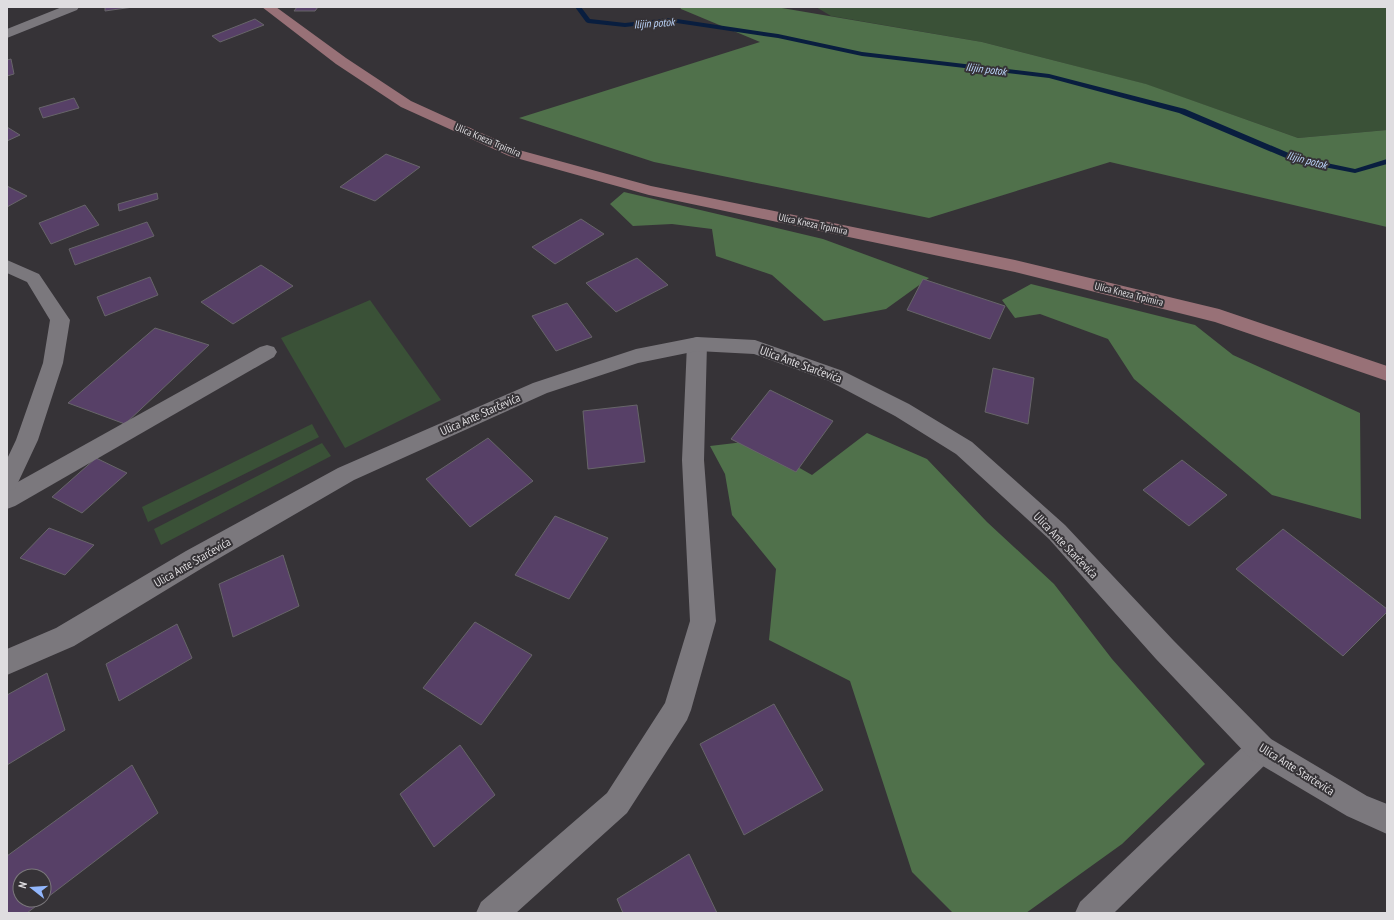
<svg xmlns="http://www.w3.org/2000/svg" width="1394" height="920" viewBox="0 0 1394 920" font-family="'PT Sans Narrow',sans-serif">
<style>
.green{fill:#3a5137}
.forest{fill:#50714b}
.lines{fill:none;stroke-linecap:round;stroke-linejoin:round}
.stream{fill:#091e3f;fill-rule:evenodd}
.building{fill:#574067;stroke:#676569}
.service{fill:#7b787d;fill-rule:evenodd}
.minor{fill:#7b787d;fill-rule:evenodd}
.tertiary{fill:#7b787d;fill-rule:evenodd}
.secondary{fill:#987177;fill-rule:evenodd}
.labels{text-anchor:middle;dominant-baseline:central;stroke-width:4;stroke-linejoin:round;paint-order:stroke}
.far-street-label{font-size:10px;fill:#dfdde0;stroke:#363337}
.far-water-label{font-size:11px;font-style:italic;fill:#bdd6fc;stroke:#363337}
.street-label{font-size:12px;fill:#dfdde0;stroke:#363337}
</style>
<rect width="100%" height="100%" fill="#363337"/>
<!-- green -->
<g class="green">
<polygon points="816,7 1387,7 1387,130 1298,138 1145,84 982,42 831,16"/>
<polygon points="370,300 441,400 345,448 281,338"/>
<polygon points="312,424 319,437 148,522 142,507"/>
<polygon points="322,443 331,456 161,545 154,529"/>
</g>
<!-- forest -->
<g class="forest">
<polygon points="680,7 776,7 982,42 1146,84 1298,138 1387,130 1387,227 1110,162 929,218 654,162 519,118 760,42 681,9"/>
<polygon points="624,192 823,239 929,278 886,309 824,321 772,275 716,256 712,229 672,224 633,226 610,204"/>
<polygon points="1031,284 1195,325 1233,355 1360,413 1361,519 1272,495 1134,379 1108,339 1040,314 1015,318 1002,300"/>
<polygon points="867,433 927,459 987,522 1054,584 1112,659 1205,764 1122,844 1026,913 953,913 912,872 850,681 769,640 776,569 732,515 725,474 710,446 752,441 812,475"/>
</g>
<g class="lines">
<!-- stream -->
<polygon class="stream" points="575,7 581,7 590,19 625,23 670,18 778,34 862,52 1049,74 1185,109 1298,157 1355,169 1387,159 1387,164 1355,173 1293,161 1179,113 1049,78 862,56 778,38 670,22 625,27 588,23 586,22"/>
</g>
<!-- building -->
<g class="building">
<polygon points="105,7 133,7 105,11"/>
<polygon points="297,7 318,7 315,11 294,11"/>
<polygon points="255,19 264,25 220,42 212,36"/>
<polygon points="11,59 14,74 7,76 7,60"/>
<polygon points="74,98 79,108 43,118 39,108"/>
<polygon points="7,127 20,135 7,141"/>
<polygon points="386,154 420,167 375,201 340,187"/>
<polygon points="7,186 27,196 7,207"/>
<polygon points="157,193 158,199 119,211 118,204"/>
<polygon points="85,205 99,225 51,244 39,223"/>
<polygon points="581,219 604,234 555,264 532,247"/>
<polygon points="147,222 154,236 75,265 69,249"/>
<polygon points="637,258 668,285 616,312 586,283"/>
<polygon points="261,265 293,286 233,324 201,302"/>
<polygon points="150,277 158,295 105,316 97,297"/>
<polygon points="923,279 1005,306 990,339 907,310"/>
<polygon points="567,303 592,337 556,351 532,316"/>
<polygon points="155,328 209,345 125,424 68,403"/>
<polygon points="993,368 1034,378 1028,424 985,412"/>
<polygon points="770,390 833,421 796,472 731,439"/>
<polygon points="637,405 645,462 588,469 583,411"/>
<polygon points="488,438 533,481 470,527 426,479"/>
<polygon points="96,458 127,473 82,513 52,497"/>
<polygon points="1182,460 1227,495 1189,526 1143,490"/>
<polygon points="555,516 608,538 569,599 515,575"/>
<polygon points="49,528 94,545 65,575 20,558"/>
<polygon points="1283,529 1387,609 1387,612 1343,656 1236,569"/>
<polygon points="283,555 299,606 233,637 219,584"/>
<polygon points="475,622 532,655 481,725 423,688"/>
<polygon points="177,624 192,658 119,701 106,664"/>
<polygon points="47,673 65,730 7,765 7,695"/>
<polygon points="774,704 823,790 744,835 700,744"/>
<polygon points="460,745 495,795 434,847 400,794"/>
<polygon points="132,765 158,813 44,900 44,876 20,876 20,900 44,900 27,913 7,913 7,856"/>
<polygon points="689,854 717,913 623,913 617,899"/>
</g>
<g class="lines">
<!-- service -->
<g class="service">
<polygon points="62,7 79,7 77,10 7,38 7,29"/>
<polygon points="267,345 274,347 277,352 274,357 15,506 7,509 7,488 260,347"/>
<polygon points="1261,735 1271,739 1275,749 1271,759 1114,913 1075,913 1080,902 1251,739"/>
</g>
<!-- minor -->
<polygon class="minor" points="697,337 704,339 707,344 704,460 716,621 691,710 687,720 627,813 516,913 476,913 481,902 607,793 665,703 690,621 682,460 687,344 690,339"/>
<!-- tertiary -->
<g class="tertiary">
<polygon points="7,260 39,274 70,320 63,363 38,440 15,489 7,491 7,459 16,440 43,363 50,320 27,282 7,273"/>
<polygon points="697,337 755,340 843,371 909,404 972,442 1065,525 1174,641 1271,739 1367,796 1387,804 1387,834 1347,816 1251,759 1156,659 1049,539 956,454 895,416 829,381 754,354 697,351 638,363 547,393 354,480 204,567 74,646 7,675 7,649 56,628 186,551 338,468 533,383 636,349"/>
</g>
<!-- secondary -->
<polygon class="secondary" points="262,7 276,7 346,58 411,101 519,150 651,186 1015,260 1219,309 1387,366 1387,381 1215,322 1015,272 649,195 509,156 401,107 336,64"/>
</g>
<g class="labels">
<!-- far-street labels -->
<g class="far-street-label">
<text transform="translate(488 140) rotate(23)">Ulica Kneza Trpimira</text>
<text transform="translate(813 224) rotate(12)">Ulica Kneza Trpimira</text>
<text transform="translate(1129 294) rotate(14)">Ulica Kneza Trpimira</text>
</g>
<!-- far-water labels -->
<g class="far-water-label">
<text transform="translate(654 23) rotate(-4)">Ilijin potok</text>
<text transform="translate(986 69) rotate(7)">Ilijin potok</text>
<text transform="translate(1307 160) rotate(15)">Ilijin potok</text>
</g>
<!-- street labels -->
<g class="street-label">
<text transform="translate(801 364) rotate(20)">Ulica Ante Starčevića</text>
<text transform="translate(480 414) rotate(-24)">Ulica Ante Starčevića</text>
<text transform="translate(1066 545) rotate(46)">Ulica Ante Starčevića</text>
<text transform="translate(192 562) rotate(-30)">Ulica Ante Starčevića</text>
<text transform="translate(1297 769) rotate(32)">Ulica Ante Starčevića</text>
</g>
</g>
<!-- border -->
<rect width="1394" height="920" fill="none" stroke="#dfdde0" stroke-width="16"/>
<!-- north arrow -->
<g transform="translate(32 888) rotate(287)"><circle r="19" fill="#363337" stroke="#7a777b"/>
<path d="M0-3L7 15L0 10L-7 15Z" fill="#92b7fd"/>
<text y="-6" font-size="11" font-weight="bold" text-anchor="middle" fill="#dfdde0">N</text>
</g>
</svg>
